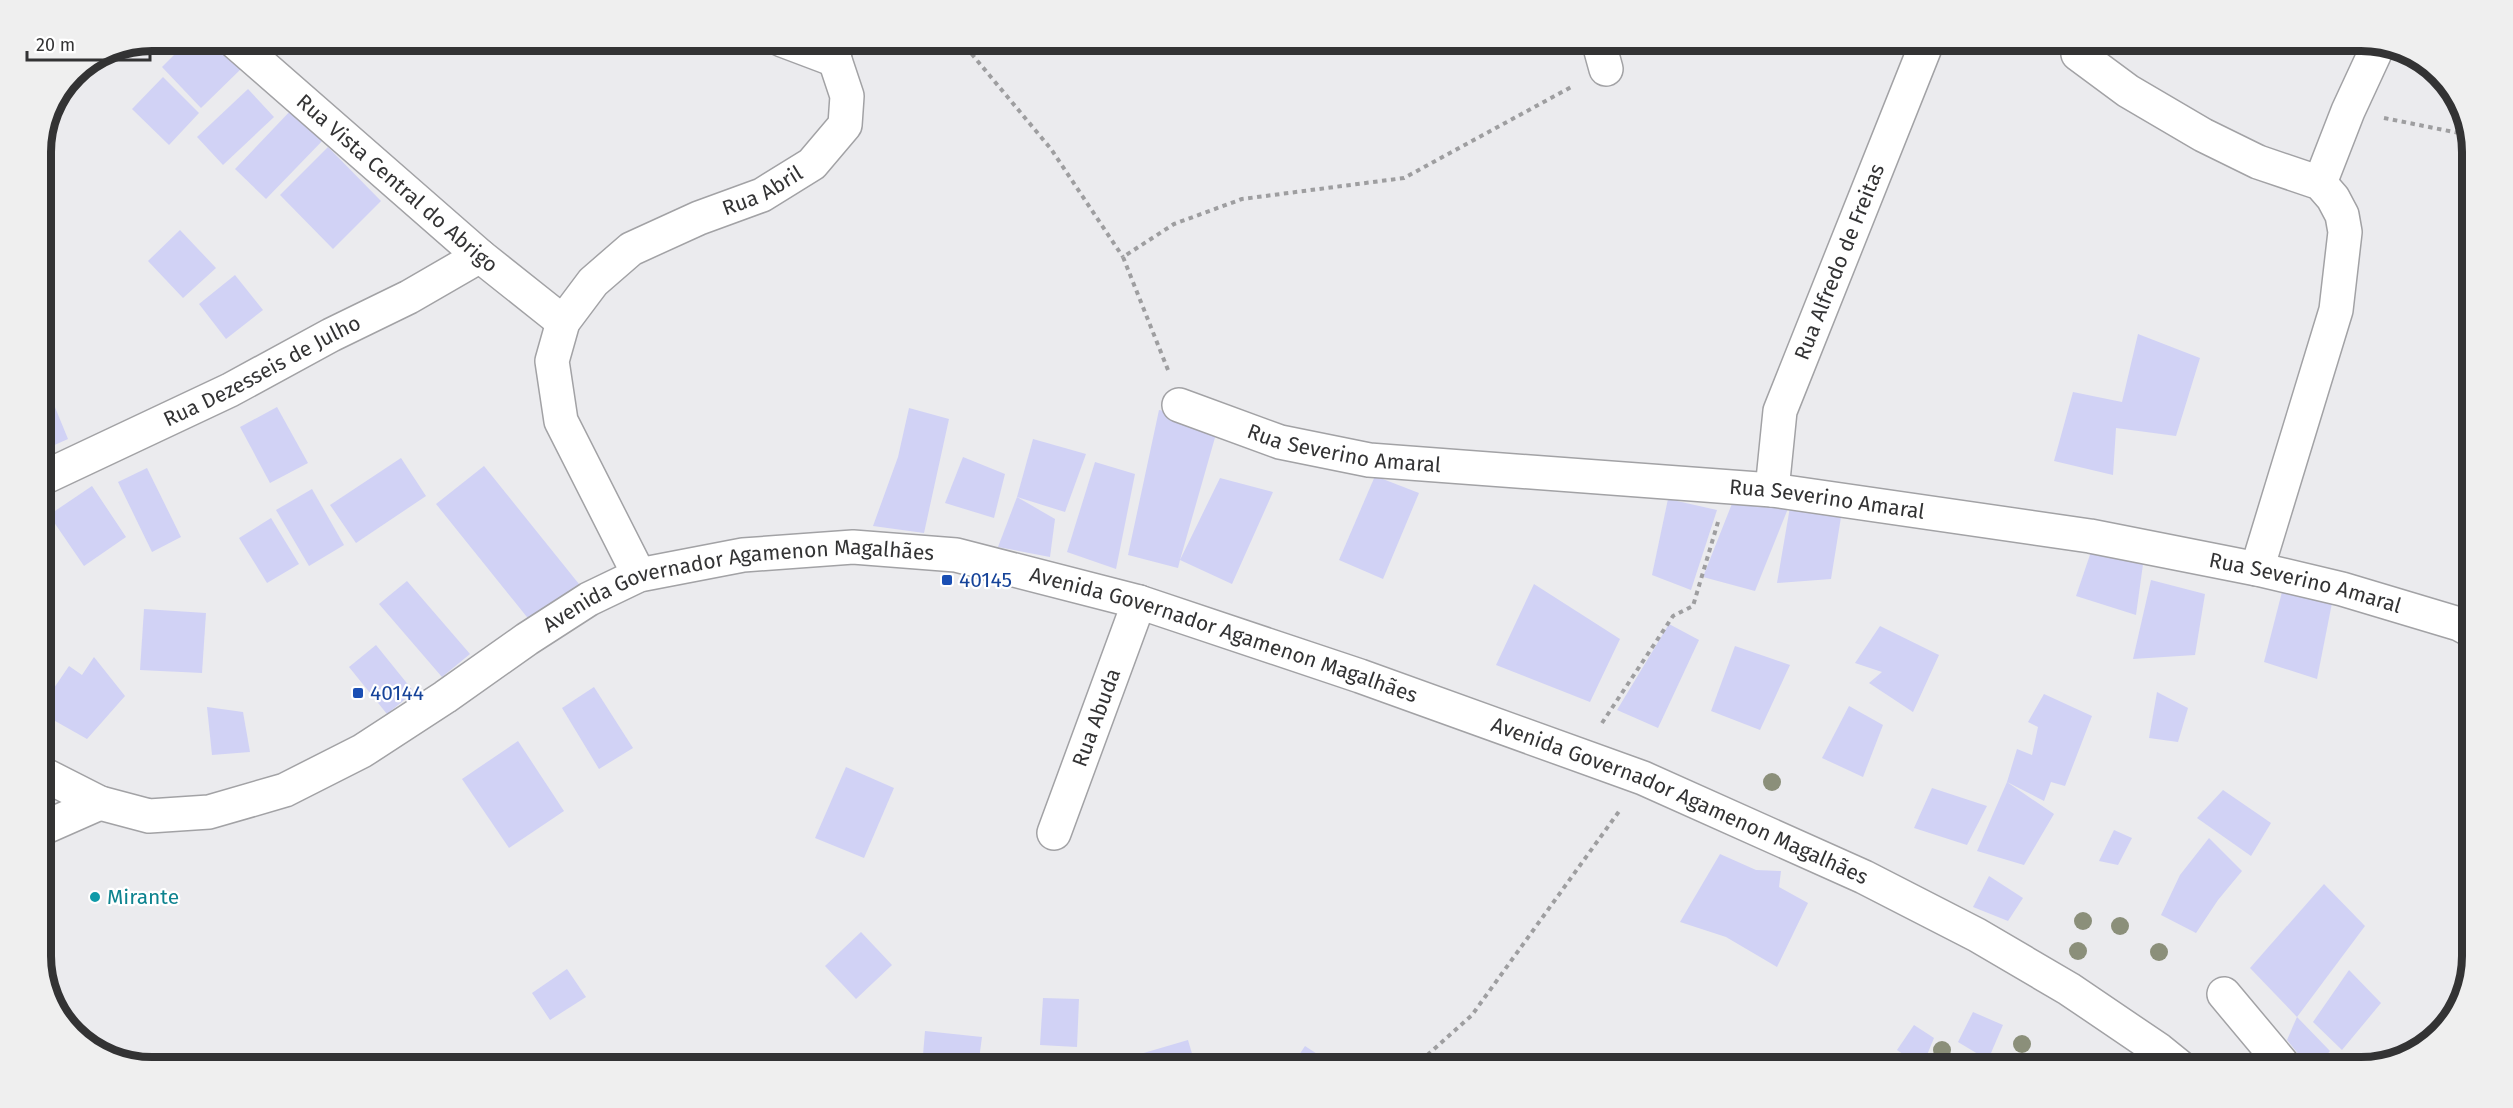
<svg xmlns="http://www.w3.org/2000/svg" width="2513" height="1108" viewBox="0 0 2513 1108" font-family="'Fira Sans',sans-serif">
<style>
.building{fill:#d1d2f5}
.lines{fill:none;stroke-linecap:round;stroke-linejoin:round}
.minor-casing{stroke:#a2a2a5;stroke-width:36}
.major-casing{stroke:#a2a2a5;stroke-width:36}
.path{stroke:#9e9ea0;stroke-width:4;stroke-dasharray:4.5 4.5;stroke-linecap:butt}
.minor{stroke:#fff;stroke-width:33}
.major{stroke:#fff;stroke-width:33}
.tree{fill:#8b8f7a}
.transit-dot{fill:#1a4fb4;stroke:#fff;stroke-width:2}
.culture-dot{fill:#0f9aa8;stroke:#fff;stroke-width:2}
.labels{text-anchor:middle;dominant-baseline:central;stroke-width:4.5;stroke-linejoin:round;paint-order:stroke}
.street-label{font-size:21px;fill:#333334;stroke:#fff}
.transit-label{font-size:21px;fill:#164399;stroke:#fff;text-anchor:start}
.culture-label{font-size:21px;fill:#0d838f;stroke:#fff;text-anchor:start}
.rim{fill:none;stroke:#333334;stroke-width:8}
</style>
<rect width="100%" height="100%" fill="#ebebee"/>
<!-- building -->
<g class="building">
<polygon points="189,40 218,40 244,66 201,108 162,67"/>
<polygon points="163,77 199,113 169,145 132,109"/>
<polygon points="248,89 274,117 223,165 197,137"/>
<polygon points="294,107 326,137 266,199 235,169"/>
<polygon points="328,147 381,201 333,249 280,195"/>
<polygon points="180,230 216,268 183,298 148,261"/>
<polygon points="235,275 263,310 226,339 199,304"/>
<polygon points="2138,334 2200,358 2176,436 2116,428 2113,475 2054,461 2073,392 2122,402"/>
<polygon points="41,373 68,439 41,451"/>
<polygon points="277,407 308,463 270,483 240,427"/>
<polygon points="909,408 949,419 924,533 873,526 898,457"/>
<polygon points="1159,410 1220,420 1180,560 1220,478 1273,492 1232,584 1180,560 1178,568 1128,555"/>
<polygon points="1033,439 1086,454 1065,512 1017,497"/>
<polygon points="963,457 1005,474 994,518 945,503"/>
<polygon points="401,458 426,496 356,543 330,505"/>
<polygon points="1095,462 1135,474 1116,569 1067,552"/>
<polygon points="484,466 583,589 535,627 436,504"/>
<polygon points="147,468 181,537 152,552 118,482"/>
<polygon points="1375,476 1419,493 1383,579 1339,560"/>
<polygon points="92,486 126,537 84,566 49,515"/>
<polygon points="312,489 344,545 309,566 276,510"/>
<polygon points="1017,497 1055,519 1050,557 998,547"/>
<polygon points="1668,499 1717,510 1691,590 1652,575"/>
<polygon points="1733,501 1791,501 1842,511 1831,579 1777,583 1791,501 1755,591 1703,577"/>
<polygon points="271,518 299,564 267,583 239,538"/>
<polygon points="2094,543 2144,557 2136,615 2076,596"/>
<polygon points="2151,580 2205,594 2195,655 2133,659"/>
<polygon points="407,581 470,654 442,677 379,604"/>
<polygon points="1534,584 1620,639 1590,702 1496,665"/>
<polygon points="2283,588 2333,598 2317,679 2264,662"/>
<polygon points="144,609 206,613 202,673 140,670"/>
<polygon points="1669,624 1699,640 1658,728 1617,710"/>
<polygon points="1880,626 1939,655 1913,712 1869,683 1882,672 1855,663"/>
<polygon points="376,645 414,692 387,714 349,667"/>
<polygon points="1735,646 1790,665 1760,730 1711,711"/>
<polygon points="94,657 125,696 87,739 41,713 41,707 69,666 82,675"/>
<polygon points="594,687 633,748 599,769 562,708"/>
<polygon points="2157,692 2188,708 2178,742 2149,738"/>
<polygon points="2044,694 2092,716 2065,786 2051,782 2044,801 2007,782 2054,814 2024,865 1977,851 2007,782 2017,749 2032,755 2038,727 2028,722"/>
<polygon points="1849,706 1883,725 1863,777 1822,758"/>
<polygon points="207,707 243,712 250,752 212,755"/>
<polygon points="518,741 564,811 509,848 462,779"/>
<polygon points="846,767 894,788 864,858 815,838"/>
<polygon points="1932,788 1987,806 1967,845 1914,828"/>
<polygon points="2223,790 2271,823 2251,856 2197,818"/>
<polygon points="2114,830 2132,838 2118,865 2099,861"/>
<polygon points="2209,838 2242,871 2218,900 2196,933 2161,915 2180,875"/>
<polygon points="1720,854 1756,870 1781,871 1779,887 1808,903 1777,967 1726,937 1680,922"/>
<polygon points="1989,876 2023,898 2008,921 1973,907"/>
<polygon points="2324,884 2365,926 2297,1017 2250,968"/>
<polygon points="861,932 892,965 856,999 825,966"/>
<polygon points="567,969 586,997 550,1020 532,993"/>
<polygon points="2349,970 2381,1003 2342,1050 2313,1022"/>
<polygon points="1043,998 1079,999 1077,1047 1040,1045"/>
<polygon points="1973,1012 2003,1025 1988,1060 1958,1042"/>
<polygon points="2297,1017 2330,1051 2316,1067 2309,1067 2287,1040"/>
<polygon points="1914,1025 1934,1038 1922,1067 1897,1050"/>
<polygon points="925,1031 982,1037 978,1067 922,1067"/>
<polygon points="1188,1040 1196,1067 1133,1067 1130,1057"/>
<polygon points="1305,1046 1337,1067 1291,1067"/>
</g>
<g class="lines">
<!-- minor casing -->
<g class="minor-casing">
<g id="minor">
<path id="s1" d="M233,40L480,256L563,322"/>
<polyline points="782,40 835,60"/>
<polyline points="1598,40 1606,69"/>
<polyline points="2078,54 2128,91 2203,135 2258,162 2320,183 2333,198 2342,215 2345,232 2336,310 2257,569"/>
<polyline points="2320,183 2348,111 2379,44"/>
<path id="s2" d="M1179,405L1280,442L1369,460L1772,490L2090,536L2257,569L2342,589L2459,624L2472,631"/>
<path id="s3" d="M41,479L230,390L331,335L409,297L480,256"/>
<path id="s4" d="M1772,490L1780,411L1928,40"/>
<path id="s5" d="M639,575L561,421L552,361L563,322L593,282L631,249L699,218L762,195L812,164L845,125L847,96L835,60L832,40"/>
<polyline points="41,829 100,803"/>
<path id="s6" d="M1054,833L1139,602"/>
<polyline points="2224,994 2285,1067"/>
</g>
</g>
<!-- major casing -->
<g class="major-casing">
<g id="major">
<path id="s7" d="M41,773L100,803L149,816L209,812L285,790L362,751L445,697L527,639L589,599L639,575L743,555L853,547L956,555L1139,602L1360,676L1643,778L1864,877L1977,935L2069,989L2159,1050L2180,1067"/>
</g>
</g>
<!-- path -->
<g class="path">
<polyline points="960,40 1051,149 1123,257"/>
<polyline points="2384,118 2469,135"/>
<polyline points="1168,370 1123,257 1174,224 1242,199 1404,178 1573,86"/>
<polyline points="1602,723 1673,616 1693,606 1718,522"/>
<polyline points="1414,1067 1472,1015 1620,810"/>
</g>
<!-- minor -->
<use href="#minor" class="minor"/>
<!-- major -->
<use href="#major" class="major"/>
</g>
<!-- trees -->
<g class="tree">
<circle cx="1772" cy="782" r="9"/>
<circle cx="2083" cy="921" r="9"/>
<circle cx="2120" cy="926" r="9"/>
<circle cx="2078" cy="951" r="9"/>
<circle cx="2159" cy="952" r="9"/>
<circle cx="2022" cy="1044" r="9"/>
<circle cx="1942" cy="1050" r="9"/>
</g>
<!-- markers -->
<g class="transit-dot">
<rect x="941" y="574" width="12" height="12" rx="3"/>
<rect x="352" y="687" width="12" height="12" rx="3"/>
</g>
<circle class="culture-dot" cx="95" cy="897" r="6"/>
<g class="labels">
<!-- street labels -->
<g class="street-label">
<text stroke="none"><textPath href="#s1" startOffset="218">Rua Vista Central do Abrigo</textPath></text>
<text stroke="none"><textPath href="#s5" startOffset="518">Rua Abril</textPath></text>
<text stroke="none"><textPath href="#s4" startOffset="240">Rua Alfredo de Freitas</textPath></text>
<text stroke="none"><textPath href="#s3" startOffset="246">Rua Dezesseis de Julho</textPath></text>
<text stroke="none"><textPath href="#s2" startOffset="172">Rua Severino Amaral</textPath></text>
<text stroke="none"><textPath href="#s2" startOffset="658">Rua Severino Amaral</textPath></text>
<text stroke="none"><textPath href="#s2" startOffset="1144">Rua Severino Amaral</textPath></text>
<text stroke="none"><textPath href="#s7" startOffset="766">Avenida Governador Agamenon Magalhães</textPath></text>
<text stroke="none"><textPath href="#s7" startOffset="1270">Avenida Governador Agamenon Magalhães</textPath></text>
<text stroke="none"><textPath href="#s6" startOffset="123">Rua Abuda</textPath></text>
<text stroke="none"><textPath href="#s7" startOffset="1756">Avenida Governador Agamenon Magalhães</textPath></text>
</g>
<!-- transit labels -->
<g class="transit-label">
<text x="959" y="580">40145</text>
<text x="370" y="693">40144</text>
</g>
<!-- culture labels -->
<g class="culture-label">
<text x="107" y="897">Mirante</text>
</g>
</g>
<!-- crop -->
<path d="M0 0H2513V1108H0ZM152 51H2361A101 101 0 0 1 2462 152V956A101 101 0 0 1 2361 1057H152A101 101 0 0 1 51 956V152A101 101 0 0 1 152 51Z" fill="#efefef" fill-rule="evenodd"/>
<path class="rim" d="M152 51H2361A101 101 0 0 1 2462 152V956A101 101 0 0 1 2361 1057H152A101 101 0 0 1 51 956V152A101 101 0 0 1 152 51Z"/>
<!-- scale -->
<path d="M27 51v9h123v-9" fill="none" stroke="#333334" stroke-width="3"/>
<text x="36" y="51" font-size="18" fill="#333334" stroke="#ffffff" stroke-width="4.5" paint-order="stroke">20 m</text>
</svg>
